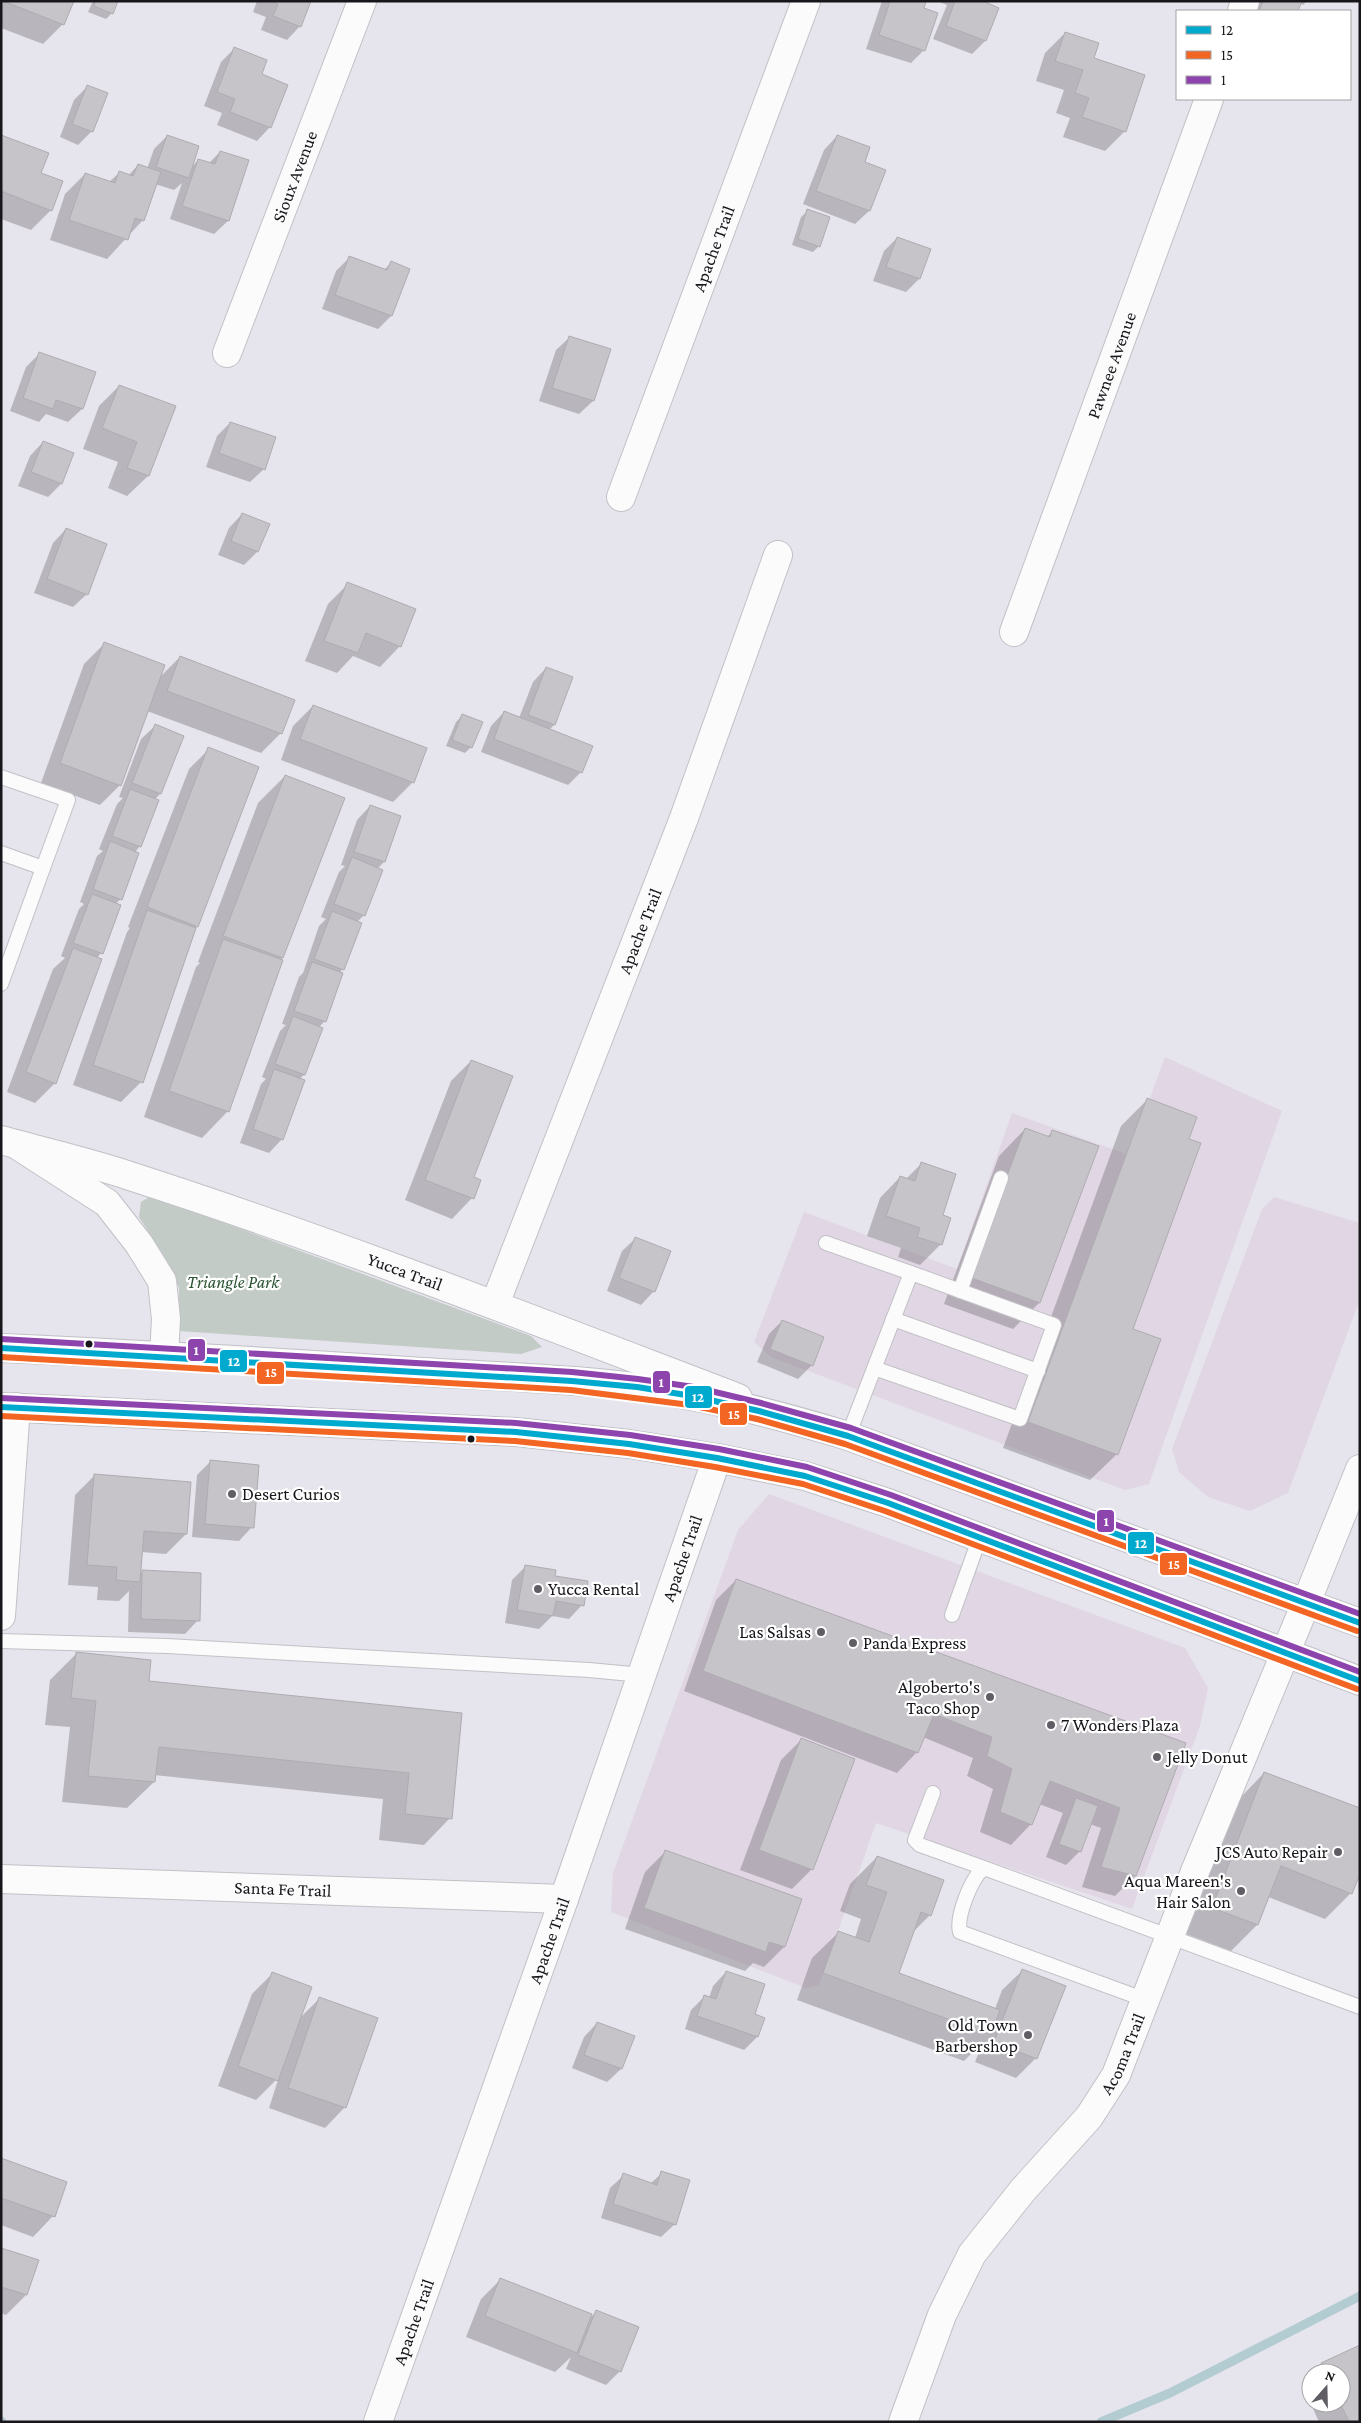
<svg xmlns="http://www.w3.org/2000/svg" width="1361" height="2423" viewBox="0 0 1361 2423" font-family="'Crimson Pro',serif">
<style>
.commercial{fill:#e1d7e4}
.green{fill:#c3cbc7}
.shadow{fill:#0003}
.lines{fill:none;stroke-linecap:round;stroke-linejoin:round}
.stream{stroke:#b2ccd2;stroke-width:9}
.building{fill:#c7c4c9;stroke:#aeabb1}
.service-casing{stroke:#c2c1c6;stroke-width:16}
.minor-casing{stroke:#c2c1c6;stroke-width:30}
.tertiary-casing{stroke:#c2c1c6;stroke-width:30}
.primary-casing{stroke:#c2c1c6;stroke-width:30}
.service{stroke:#fbfbfc;stroke-width:14}
.minor{stroke:#fbfbfc;stroke-width:28}
.tertiary{stroke:#fbfbfc;stroke-width:28}
.primary{stroke:#fbfbfc;stroke-width:28}
.bus-1-casing{stroke:#fff;stroke-width:10}
.bus-2-casing{stroke:#fff;stroke-width:10}
.bus-3-casing{stroke:#fff;stroke-width:10}
.bus-1{stroke:#00a9ce;stroke-width:6}
.bus-2{stroke:#f26522;stroke-width:6}
.bus-3{stroke:#8e44ad;stroke-width:6}
.bus-dot{fill:#18161b;stroke:#fff;stroke-width:2}
.poi-dot{fill:#605e64;stroke:#fff;stroke-width:2}
.labels{text-anchor:middle;dominant-baseline:central;stroke-width:4.5;stroke-linejoin:round;paint-order:stroke}
.street-label{font-size:18px;fill:#18161b;stroke:#fff}
.park-label{font-size:18px;font-style:italic;fill:#2b5434;stroke:#fff}
.poi-label{font-size:18px;fill:#18161b;stroke:#fff;text-anchor:start}
.line-badge{stroke:#fff;stroke-width:2}
.badge-label{font-size:14px;text-anchor:middle;font-weight:bold;fill:#fff}
</style>
<rect width="100%" height="100%" fill="#e6e4ec"/>
<!-- commercial -->
<g class="commercial">
<polygon points="1165,1057 1282,1111 1149,1484 1125,1490 771,1357 754,1342 804,1212 957,1269 1012,1113 1129,1155"/>
<polygon points="1274,1197 1360,1223 1360,1299 1288,1493 1250,1511 1208,1497 1179,1472 1172,1449 1262,1209"/>
<polygon points="769,1494 1185,1648 1208,1688 1200,1726 1132,1909 876,1823 819,1985 806,1988 611,1912 613,1873 738,1530"/>
</g>
<!-- green -->
<polygon class="green" points="151,1196 531,1336 542,1347 521,1354 179,1331 179,1288 164,1256 139,1217 141,1202"/>
<!-- shadow -->
<g class="shadow">
<polygon points="1,1 72,1 63,24 43,44 1,28"/>
<polygon points="93,1 117,1 112,13 106,19 88,12"/>
<polygon points="257,1 310,1 300,26 287,40 261,30 266,17 253,12"/>
<polygon points="882,1 925,1 922,9 924,50 911,63 866,49"/>
<polygon points="937,1 979,1 985,41 972,54 933,39 947,5"/>
<polygon points="1257,1 1307,1 1303,5 1300,3 1297,11 1251,11"/>
<polygon points="1065,33 1092,58 1125,131 1105,151 1063,137 1070,118 1056,113 1064,90 1036,81 1045,53"/>
<polygon points="234,49 260,75 270,127 257,141 217,125 222,113 204,106 221,62"/>
<polygon points="88,86 92,131 78,145 60,137 74,100"/>
<polygon points="1,136 39,173 51,210 31,230 1,219"/>
<polygon points="167,136 191,168 198,160 208,164 220,152 248,161 228,221 214,234 170,219 182,183 174,190 155,184 143,220 107,259 50,240 65,194 85,174 109,182 119,173 128,176 138,165 147,169 154,149"/>
<polygon points="837,136 863,163 884,171 869,211 855,224 803,204 824,150"/>
<polygon points="808,211 819,246 813,252 792,245 801,217"/>
<polygon points="897,238 919,279 906,292 873,281 884,251"/>
<polygon points="350,257 384,270 391,263 391,316 378,329 322,309 336,271"/>
<polygon points="570,337 609,350 593,401 579,414 539,401 556,350"/>
<polygon points="39,354 94,373 82,409 68,422 46,414 39,422 10,411 26,367"/>
<polygon points="119,386 174,407 148,476 127,496 108,488 118,462 83,449 99,406"/>
<polygon points="230,423 264,469 250,482 206,467 217,436"/>
<polygon points="43,442 72,453 61,484 48,497 18,486 30,456"/>
<polygon points="242,514 257,552 244,565 218,555 229,528"/>
<polygon points="66,529 87,594 73,607 34,593 53,543"/>
<polygon points="348,584 400,646 380,667 353,656 337,673 305,661 328,604"/>
<polygon points="104,644 158,679 180,657 281,733 261,753 147,711 120,785 100,805 41,783 84,664"/>
<polygon points="546,668 571,677 554,725 549,730 581,772 568,785 481,752 491,726 504,712 519,718 533,682"/>
<polygon points="313,706 413,782 393,802 281,760 293,726"/>
<polygon points="462,716 471,747 465,753 446,746 456,722"/>
<polygon points="155,726 182,737 160,794 154,800 140,846 135,852 121,899 115,904 101,953 97,958 55,1083 35,1103 7,1092 53,969 65,958 61,956 79,909 84,904 80,902 97,856 103,851 99,849 117,804 123,798 119,797 141,739"/>
<polygon points="209,749 197,926 141,1082 121,1102 73,1085 127,932 130,928 128,927 189,769"/>
<polygon points="285,776 282,958 228,1111 202,1138 144,1117 196,967 200,963 198,962 258,803"/>
<polygon points="370,806 384,862 377,869 364,915 357,922 325,1021 319,1027 304,1075 299,1079 282,1139 269,1153 240,1143 261,1084 266,1079 262,1077 280,1031 286,1025 282,1024 299,977 303,973 319,926 326,919 321,917 339,872 345,866 341,865 357,820"/>
<polygon points="471,1061 473,1178 479,1181 472,1198 452,1219 405,1200 451,1081"/>
<polygon points="1147,1100 1188,1139 1131,1330 1117,1454 1090,1480 1003,1448 1121,1126"/>
<polygon points="1025,1129 1047,1137 1053,1131 1097,1147 1039,1303 1013,1329 944,1304 999,1156"/>
<polygon points="922,1163 941,1216 941,1244 920,1265 898,1257 901,1248 867,1236 880,1198 900,1177 906,1179"/>
<polygon points="636,1238 654,1291 641,1305 607,1291 622,1251"/>
<polygon points="782,1321 812,1365 798,1379 757,1362 769,1334"/>
<polygon points="210,1462 252,1527 239,1541 192,1537 197,1475"/>
<polygon points="95,1475 186,1534 166,1554 141,1552 140,1574 143,1571 198,1620 185,1634 128,1632 129,1591 119,1601 97,1600 98,1587 68,1585 75,1495"/>
<polygon points="526,1566 582,1605 569,1619 552,1616 539,1629 505,1623 512,1580"/>
<polygon points="736,1580 1185,1744 1135,1876 1115,1896 1082,1887 1101,1828 1090,1824 1080,1851 1066,1865 1046,1857 1063,1813 1039,1804 1031,1824 1011,1845 980,1832 993,1789 967,1776 973,1758 923,1737 917,1752 897,1773 684,1691 716,1600"/>
<polygon points="76,1654 147,1682 461,1714 450,1818 424,1845 379,1840 383,1799 154,1775 154,1782 127,1808 62,1802 70,1727 45,1725 50,1680"/>
<polygon points="801,1740 812,1869 792,1889 740,1870 781,1760"/>
<polygon points="1264,1773 1351,1893 1325,1919 1268,1897 1257,1925 1231,1951 1186,1934 1238,1800"/>
<polygon points="665,1852 800,1900 784,1947 764,1967 753,1963 745,1971 625,1929 645,1872"/>
<polygon points="877,1857 930,1915 913,1932 897,1974 995,2009 1002,1990 1023,1970 1036,2058 1016,2078 975,2062 983,2042 964,2061 797,2000 812,1958 839,1932 855,1938 861,1919 840,1911 850,1884"/>
<polygon points="726,1972 753,2015 763,2019 757,2037 744,2050 685,2029 691,2010 705,1996 709,1998 713,1986"/>
<polygon points="272,1974 299,2019 319,1999 345,2107 325,2128 269,2108 279,2077 256,2100 218,2086 252,1994"/>
<polygon points="597,2023 633,2037 621,2069 607,2082 572,2068 584,2037"/>
<polygon points="1,2160 53,2216 33,2237 1,2225"/>
<polygon points="662,2173 675,2224 661,2237 601,2218 610,2188 624,2175 650,2184"/>
<polygon points="1,2249 37,2261 26,2295 6,2315 1,2313"/>
<polygon points="501,2279 588,2320 596,2312 620,2371 606,2385 566,2369 571,2357 555,2372 466,2337 481,2299"/>
<polygon points="1360,2347 1360,2422 1319,2422 1302,2384 1311,2375 1311,2403 1341,2403 1341,2373 1313,2373 1322,2364"/>
</g>
<g class="lines">
<!-- stream -->
<g class="stream">
<polyline points="1,2421 2,2422"/>
<polyline points="1101,2422 1170,2393 1360,2296"/>
</g>
</g>
<!-- building -->
<g class="building">
<polygon points="3,1 74,1 64,25"/>
<polygon points="95,1 118,1 113,14 94,6"/>
<polygon points="271,1 311,1 301,27 273,16 278,4"/>
<polygon points="890,1 926,1 924,8 938,13 925,51 879,35"/>
<polygon points="955,1 983,1 999,8 986,41 946,26"/>
<polygon points="1263,1 1302,1 1298,11 1259,11"/>
<polygon points="1065,32 1099,43 1094,58 1145,75 1126,132 1082,117 1089,98 1075,93 1083,70 1055,61"/>
<polygon points="234,47 267,60 262,74 288,85 271,128 230,112 235,99 217,92"/>
<polygon points="87,85 108,93 93,132 72,124"/>
<polygon points="1,135 49,153 41,173 63,181 52,211 1,191"/>
<polygon points="167,135 199,146 189,178 156,167"/>
<polygon points="837,135 870,147 865,162 886,170 870,211 816,191"/>
<polygon points="220,151 249,160 229,221 182,206 198,159 215,164"/>
<polygon points="138,164 161,172 144,221 135,218 128,240 69,220 85,173 115,183 119,171 133,176"/>
<polygon points="807,209 830,217 820,247 798,239"/>
<polygon points="897,237 931,249 920,279 886,267"/>
<polygon points="349,256 387,270 391,261 410,269 392,316 335,295"/>
<polygon points="569,336 611,349 594,401 552,388"/>
<polygon points="39,352 96,372 83,409 56,400 53,409 23,398"/>
<polygon points="119,385 176,406 149,476 127,468 137,442 102,428"/>
<polygon points="230,422 276,437 265,470 219,453"/>
<polygon points="43,441 74,453 62,484 31,472"/>
<polygon points="242,513 270,524 258,552 231,541"/>
<polygon points="66,528 107,544 88,595 47,579"/>
<polygon points="347,582 416,609 401,647 366,633 358,653 324,641"/>
<polygon points="104,642 165,665 121,786 60,763"/>
<polygon points="180,656 295,700 282,734 167,691"/>
<polygon points="546,667 573,677 555,725 528,715"/>
<polygon points="313,705 427,748 414,783 300,739"/>
<polygon points="504,711 593,746 582,773 494,739"/>
<polygon points="462,714 483,722 472,748 452,740"/>
<polygon points="155,724 184,736 161,794 132,783"/>
<polygon points="208,747 259,767 198,927 147,907"/>
<polygon points="285,775 345,798 283,958 223,936"/>
<polygon points="130,789 159,800 141,847 112,836"/>
<polygon points="370,805 401,816 385,862 354,852"/>
<polygon points="110,841 139,853 122,900 93,889"/>
<polygon points="352,857 383,870 365,916 334,904"/>
<polygon points="92,894 121,905 103,954 73,943"/>
<polygon points="147,910 196,928 143,1083 93,1065"/>
<polygon points="332,911 362,923 344,970 314,959"/>
<polygon points="223,939 283,960 229,1112 169,1091"/>
<polygon points="73,948 102,959 56,1084 26,1072"/>
<polygon points="312,962 343,973 326,1022 294,1011"/>
<polygon points="293,1016 323,1028 305,1075 275,1064"/>
<polygon points="471,1060 513,1076 474,1177 481,1180 474,1199 425,1180"/>
<polygon points="274,1069 305,1080 283,1140 253,1129"/>
<polygon points="1147,1098 1197,1117 1189,1139 1201,1143 1133,1329 1161,1339 1118,1455 1028,1422"/>
<polygon points="1025,1128 1050,1137 1052,1130 1099,1146 1040,1303 969,1277"/>
<polygon points="921,1162 956,1174 943,1215 951,1218 942,1245 917,1237 920,1228 886,1216 900,1176 915,1181"/>
<polygon points="635,1237 671,1251 655,1292 619,1278"/>
<polygon points="782,1320 824,1337 813,1366 770,1349"/>
<polygon points="210,1460 259,1465 254,1528 205,1524"/>
<polygon points="94,1474 191,1482 187,1534 144,1531 140,1582 116,1580 117,1567 87,1565"/>
<polygon points="525,1565 556,1570 555,1576 588,1581 584,1606 556,1601 553,1616 517,1610"/>
<polygon points="142,1570 201,1573 200,1621 141,1619"/>
<polygon points="736,1579 1186,1743 1136,1876 1101,1867 1120,1808 1050,1781 1032,1825 1000,1812 1012,1769 987,1756 992,1737 934,1714 918,1753 703,1671"/>
<polygon points="76,1652 151,1660 149,1681 462,1713 452,1819 405,1814 409,1773 159,1747 155,1782 88,1776 96,1701 71,1698"/>
<polygon points="801,1738 855,1759 813,1870 759,1850"/>
<polygon points="1264,1772 1360,1808 1360,1874 1352,1894 1281,1866 1258,1925 1212,1908"/>
<polygon points="1076,1798 1098,1806 1081,1852 1059,1844"/>
<polygon points="665,1850 802,1899 785,1947 769,1942 766,1952 644,1908"/>
<polygon points="877,1856 944,1880 931,1916 921,1912 899,1973 1000,2010 991,2035 823,1973 838,1931 869,1942 887,1892 866,1885"/>
<polygon points="1022,1969 1066,1986 1037,2059 994,2042"/>
<polygon points="726,1971 765,1984 755,2014 765,2018 758,2037 697,2016 704,1995 716,1999"/>
<polygon points="272,1972 312,1987 278,2081 238,2066"/>
<polygon points="319,1997 378,2018 346,2108 288,2088"/>
<polygon points="597,2022 635,2036 622,2069 584,2055"/>
<polygon points="1,2158 67,2182 55,2217 1,2198"/>
<polygon points="661,2171 690,2180 676,2225 613,2204 623,2173 657,2185"/>
<polygon points="1,2248 39,2260 27,2295 1,2287"/>
<polygon points="500,2278 592,2314 577,2353 485,2316"/>
<polygon points="596,2310 639,2327 621,2372 578,2355"/>
<polygon points="1360,2345 1360,2422 1349,2422 1340,2403 1341,2373 1326,2373 1321,2363"/>
</g>
<g class="lines">
<!-- service casing -->
<g class="service-casing">
<g id="service">
<polyline points="1,777 68,800 43,868"/>
<polyline points="1,853 43,868 1,984"/>
<polyline points="826,1243 911,1273"/>
<polyline points="960,1291 1001,1178"/>
<polyline points="893,1319 1038,1371"/>
<polyline points="848,1436 911,1273 1054,1325 1020,1419 874,1368"/>
<polyline points="952,1615 980,1537"/>
<polyline points="1,1641 167,1646 589,1670 642,1675"/>
<polyline points="933,1793 915,1840 920,1845 984,1868"/>
<path d="M1146,2000L960,1932C956,1917 971,1878 984,1868L1360,2007"/>
</g>
</g>
<!-- minor casing -->
<g class="minor-casing">
<g id="minor">
<polyline points="1242,11 1245,1"/>
<path id="s1" d="M227,353L362,1"/>
<path id="s2" d="M621,497L806,1"/>
<path id="s3" d="M1014,632L1209,99"/>
<path id="s4" d="M1,1140C44,1152 88,1162 130,1176C335,1242 536,1321 738,1398"/>
<path id="s5" d="M495,1304L684,818L778,555"/>
<polyline points="1306,1603 1360,1469"/>
<polyline points="1,1616 16,1407"/>
<path id="s6" d="M378,2422L564,1899"/>
</g>
</g>
<!-- tertiary casing -->
<g class="tertiary-casing">
<g id="tertiary">
<path id="s7" d="M1,1879L564,1899L717,1458"/>
<path id="s8" d="M903,2422L942,2315L972,2254L1023,2190L1089,2117L1116,2075L1196,1869L1306,1603"/>
</g>
</g>
<!-- primary casing -->
<g class="primary-casing">
<g id="primary">
<polyline points="17,1145 107,1203 139,1244 162,1281 166,1319 164,1356"/>
<path d="M1,1348C137,1354 273,1362 408,1371C495,1377 583,1378 669,1392C730,1402 789,1418 848,1436L1360,1623"/>
<polyline points="1,1407 516,1432 629,1444 717,1458 805,1476 888,1503 1360,1681"/>
</g>
</g>
<!-- service -->
<use href="#service" class="service"/>
<!-- minor -->
<use href="#minor" class="minor"/>
<!-- tertiary -->
<use href="#tertiary" class="tertiary"/>
<!-- primary -->
<use href="#primary" class="primary"/>
<!-- bus-1 casing -->
<g class="bus-1-casing">
<g id="bus-1">
<polyline points="1,1348 572,1381 637,1387 692,1396 759,1411 848,1436 1360,1623"/>
<polyline points="1,1407 516,1432 629,1444 717,1458 805,1476 888,1503 1360,1681"/>
</g>
</g>
<!-- bus-2 casing -->
<g class="bus-2-casing">
<g id="bus-2">
<polyline points="1,1357 571,1390 690,1405 757,1419 845,1444 1357,1631"/>
<polyline points="1,1416 515,1441 628,1453 715,1467 803,1484 885,1511 1357,1689"/>
</g>
</g>
<!-- bus-3 casing -->
<g class="bus-3-casing">
<g id="bus-3">
<polyline points="1,1339 572,1372 638,1379 694,1387 761,1403 851,1428 1360,1614"/>
<polyline points="1,1398 516,1423 630,1435 719,1449 807,1467 891,1495 1360,1672"/>
</g>
</g>
<!-- bus-1 -->
<use href="#bus-1" class="bus-1"/>
<!-- bus-2 -->
<use href="#bus-2" class="bus-2"/>
<!-- bus-3 -->
<use href="#bus-3" class="bus-3"/>
</g>
<!-- markers -->
<g class="bus-dot">
<circle cx="89" cy="1344" r="4.5"/>
<circle cx="471" cy="1439" r="4.5"/>
</g>
<g class="poi-dot">
<circle cx="232" cy="1494" r="5"/>
<circle cx="538" cy="1589" r="5"/>
<circle cx="821" cy="1632" r="5"/>
<circle cx="853" cy="1643" r="5"/>
<circle cx="990" cy="1697" r="5"/>
<circle cx="1051" cy="1725" r="5"/>
<circle cx="1157" cy="1757" r="5"/>
<circle cx="1338" cy="1852" r="5"/>
<circle cx="1241" cy="1891" r="5"/>
<circle cx="1028" cy="2035" r="5"/>
</g>
<g class="labels">
<!-- street labels -->
<g class="street-label">
<text stroke="none"><textPath href="#s1" startOffset="189">Sioux Avenue</textPath></text>
<text stroke="none"><textPath href="#s2" startOffset="265">Apache Trail</textPath></text>
<text stroke="none"><textPath href="#s3" startOffset="284">Pawnee Avenue</textPath></text>
<text stroke="none"><textPath href="#s5" startOffset="400">Apache Trail</textPath></text>
<text stroke="none"><textPath href="#s4" startOffset="425">Yucca Trail</textPath></text>
<text stroke="none"><textPath href="#s7" startOffset="924">Apache Trail</textPath></text>
<text stroke="none"><textPath href="#s7" startOffset="282">Santa Fe Trail</textPath></text>
<text stroke="none"><textPath href="#s6" startOffset="511">Apache Trail</textPath></text>
<text stroke="none"><textPath href="#s8" startOffset="434">Acoma Trail</textPath></text>
<text stroke="none"><textPath href="#s6" startOffset="106">Apache Trail</textPath></text>
</g>
<!-- park labels -->
<g class="park-label">
<text x="233" y="1282">Triangle Park</text>
</g>
<!-- poi labels -->
<g class="poi-label">
<text x="242" y="1494">Desert Curios</text>
<text x="548" y="1589">Yucca Rental</text>
<text x="811" y="1632" text-anchor="end">Las Salsas</text>
<text x="863" y="1643">Panda Express</text>
<text x="980" y="1687" text-anchor="end">Algoberto's<tspan x="980" dy="21">Taco Shop</tspan></text>
<text x="1061" y="1725">7 Wonders Plaza</text>
<text x="1167" y="1757">Jelly Donut</text>
<text x="1328" y="1852" text-anchor="end">JCS Auto Repair</text>
<text x="1231" y="1881" text-anchor="end">Aqua Mareen's<tspan x="1231" dy="21">Hair Salon</tspan></text>
<text x="1018" y="2025" text-anchor="end">Old Town<tspan x="1018" dy="21">Barbershop</tspan></text>
</g>
</g>
<g class="line-badge">
<rect x="187" y="1338" width="19" height="24" rx="5" fill="#8e44ad"/>
<rect x="219" y="1349" width="29" height="24" rx="5" fill="#00a9ce"/>
<rect x="256" y="1361" width="29" height="24" rx="5" fill="#f26522"/>
<rect x="652" y="1370" width="19" height="24" rx="5" fill="#8e44ad"/>
<rect x="684" y="1385" width="29" height="24" rx="5" fill="#00a9ce"/>
<rect x="719" y="1402" width="29" height="24" rx="5" fill="#f26522"/>
<rect x="1096" y="1509" width="19" height="24" rx="5" fill="#8e44ad"/>
<rect x="1127" y="1531" width="28" height="24" rx="5" fill="#00a9ce"/>
<rect x="1159" y="1552" width="29" height="24" rx="5" fill="#f26522"/>
</g>
<g class="badge-label">
<text x="196" y="1355">1</text>
<text x="234" y="1366">12</text>
<text x="271" y="1377">15</text>
<text x="661" y="1387">1</text>
<text x="698" y="1402">12</text>
<text x="734" y="1419">15</text>
<text x="1106" y="1526">1</text>
<text x="1141" y="1548">12</text>
<text x="1174" y="1569">15</text>
</g>
<!-- border -->
<rect width="1361" height="2423" fill="none" stroke="#18161b" stroke-width="5"/>
<!-- legend -->
<rect x="1176" y="10" width="175" height="90" fill="#ffffff" stroke="#a3a2a4"/>
<rect x="1186" y="26" width="25" height="8" fill="#00a9ce" stroke="#a3a2a4"/>
<text x="1221" y="35" font-size="15" fill="#18161b">12</text>
<rect x="1186" y="51" width="25" height="8" fill="#f26522" stroke="#a3a2a4"/>
<text x="1221" y="60" font-size="15" fill="#18161b">15</text>
<rect x="1186" y="76" width="25" height="8" fill="#8e44ad" stroke="#a3a2a4"/>
<text x="1221" y="85" font-size="15" fill="#18161b">1</text>
<!-- north arrow -->
<g transform="translate(1326 2388) rotate(20)"><circle r="24" fill="#ffffff" stroke="#a3a2a4"/>
<path d="M0-4L9 19L0 12L-9 19Z" fill="#605e64"/>
<text y="-8" font-size="14" font-weight="bold" text-anchor="middle" fill="#18161b">N</text>
</g>
</svg>
